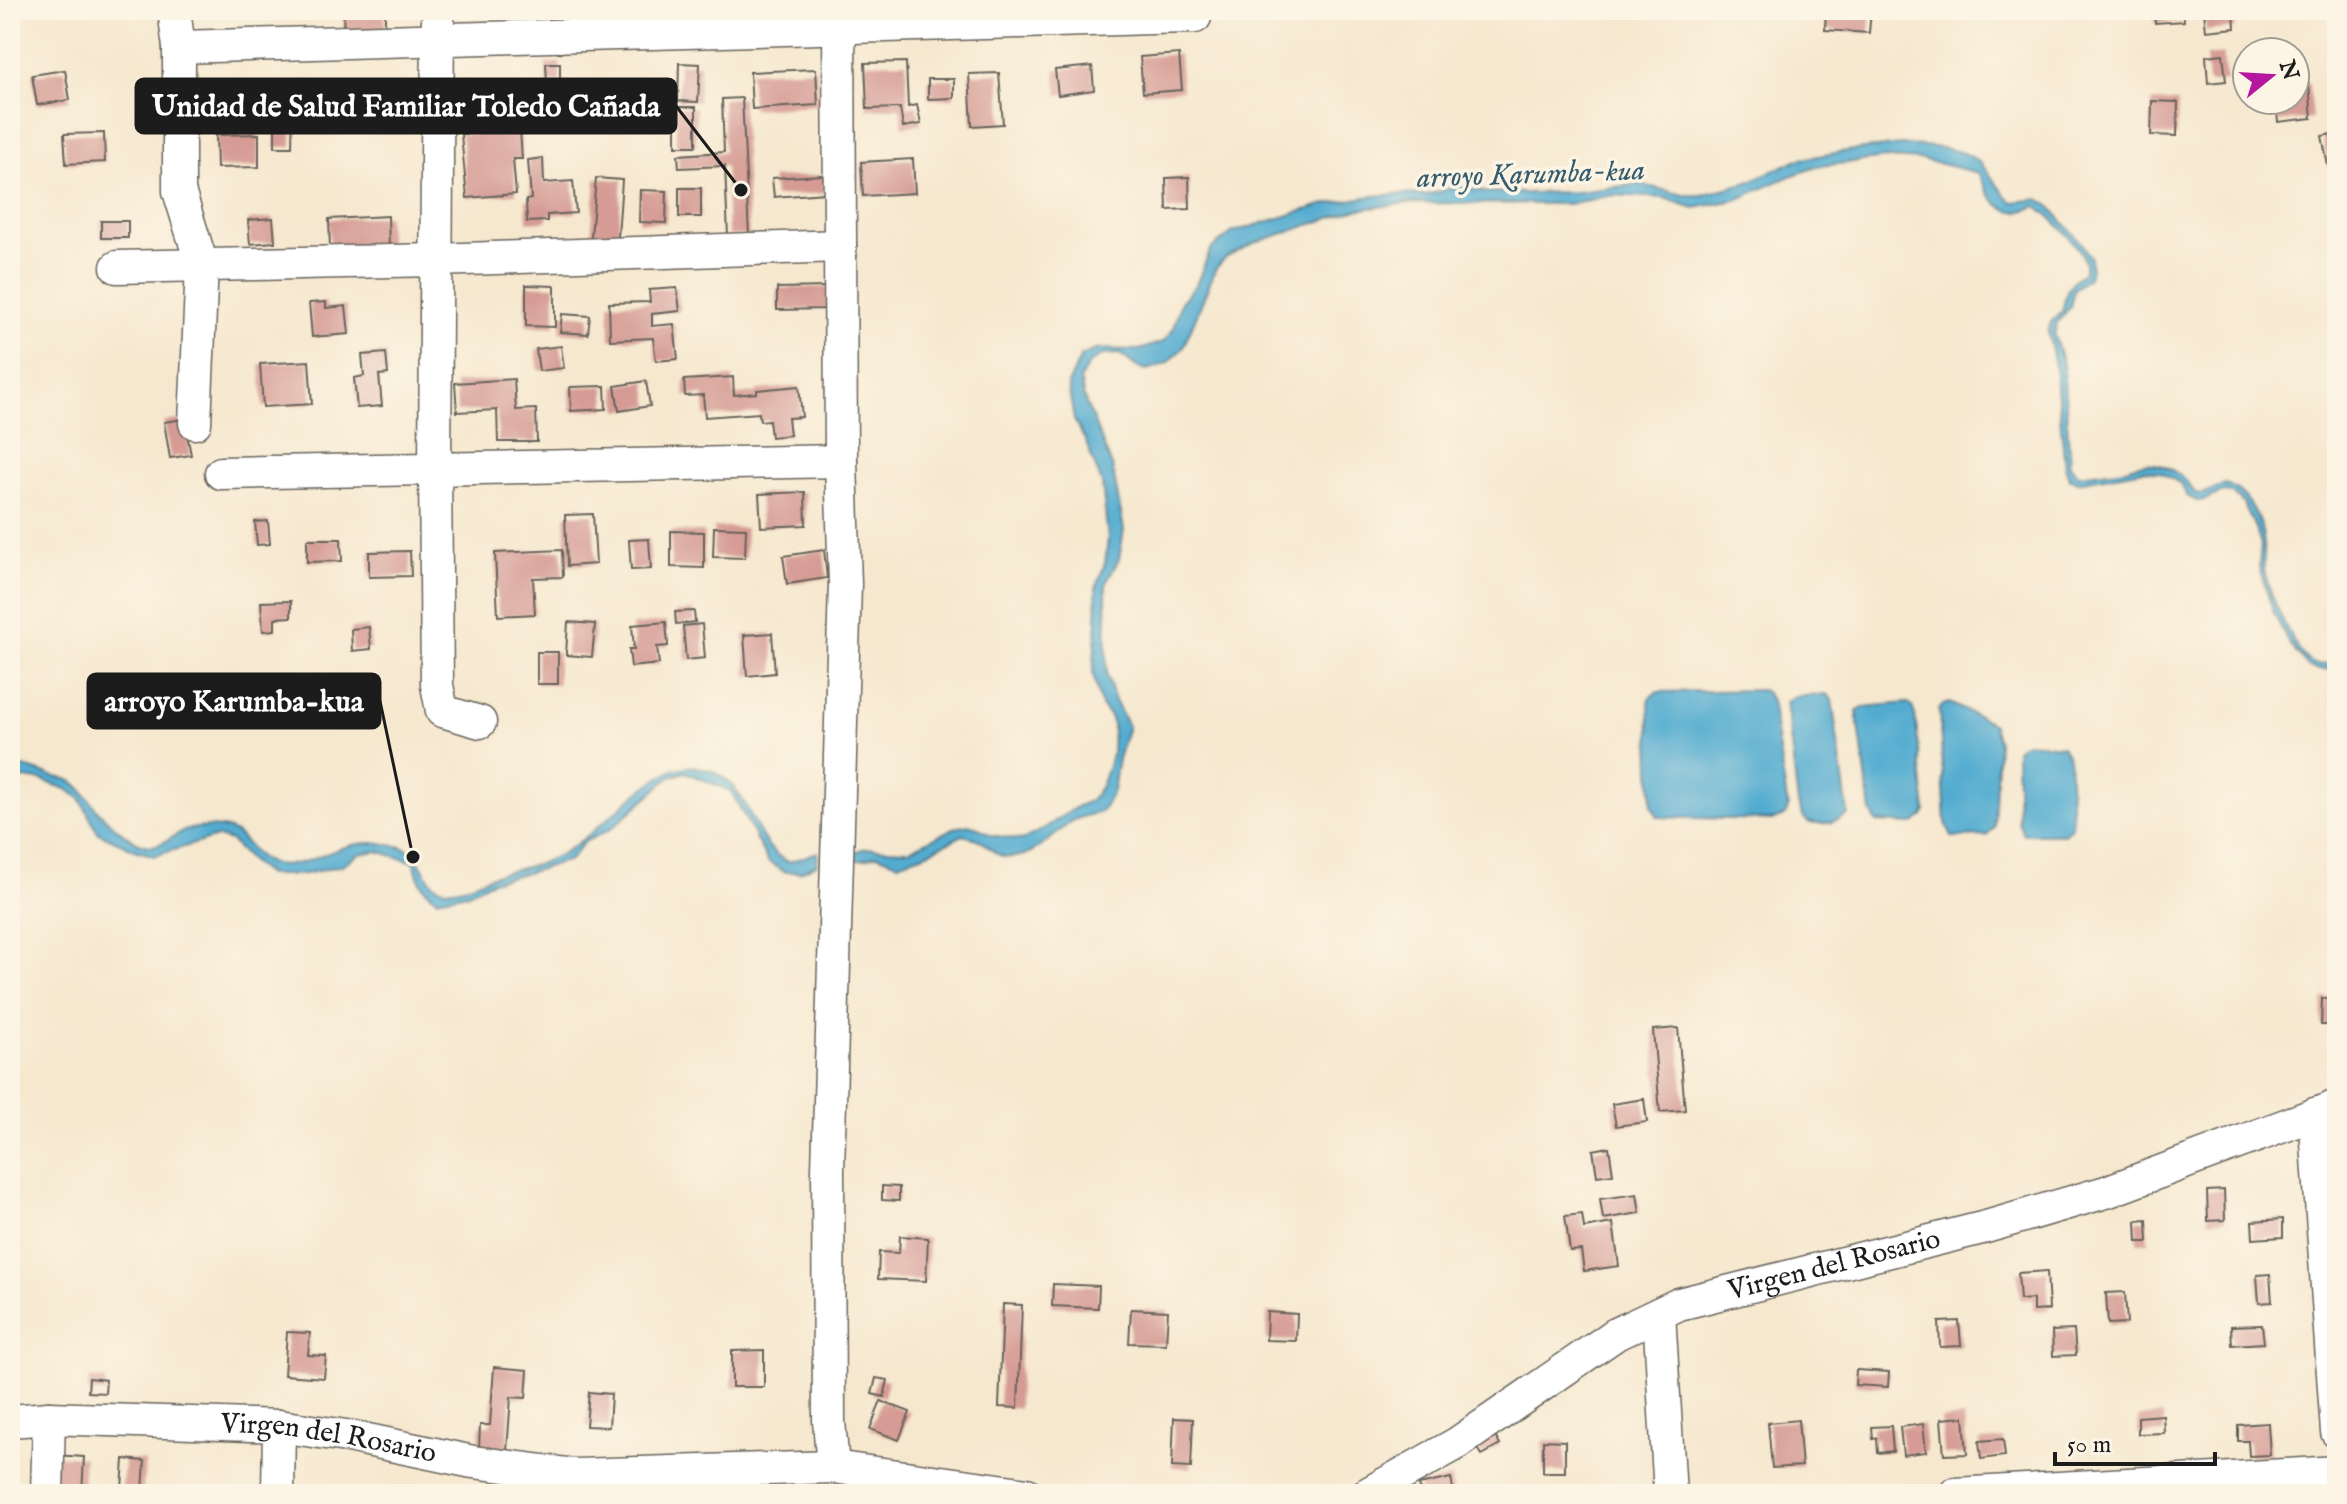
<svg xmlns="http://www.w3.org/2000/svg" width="2347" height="1504" viewBox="0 0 2347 1504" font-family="'IM FELL English',serif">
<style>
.water{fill:#53acd0;stroke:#386476;stroke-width:2}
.building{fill:#d59b94}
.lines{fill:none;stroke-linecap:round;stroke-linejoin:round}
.minor-casing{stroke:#68635b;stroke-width:35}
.minor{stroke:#fff;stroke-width:32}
.labels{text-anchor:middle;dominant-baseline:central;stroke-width:7;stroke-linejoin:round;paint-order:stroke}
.street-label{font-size:28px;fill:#1c1c1c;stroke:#fcf5e5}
.water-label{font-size:30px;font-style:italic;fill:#355d6d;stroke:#fcf5e5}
.leader{fill:none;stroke:#1c1c1c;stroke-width:3}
.callout-dot{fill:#1c1c1c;stroke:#fcf5e5;stroke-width:3}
.callout{fill:#1c1c1c;stroke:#1c1c1c;stroke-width:3}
.callout-label{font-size:30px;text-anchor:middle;font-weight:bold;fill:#fff}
</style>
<rect width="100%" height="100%" fill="#fcf5e5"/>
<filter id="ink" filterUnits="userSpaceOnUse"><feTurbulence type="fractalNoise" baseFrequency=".0125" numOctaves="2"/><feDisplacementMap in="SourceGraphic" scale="16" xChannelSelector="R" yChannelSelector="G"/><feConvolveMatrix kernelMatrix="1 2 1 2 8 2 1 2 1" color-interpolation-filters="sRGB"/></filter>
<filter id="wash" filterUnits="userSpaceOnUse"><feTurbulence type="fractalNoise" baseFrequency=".006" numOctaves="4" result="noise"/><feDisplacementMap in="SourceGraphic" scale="32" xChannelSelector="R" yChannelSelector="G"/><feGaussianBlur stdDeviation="1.8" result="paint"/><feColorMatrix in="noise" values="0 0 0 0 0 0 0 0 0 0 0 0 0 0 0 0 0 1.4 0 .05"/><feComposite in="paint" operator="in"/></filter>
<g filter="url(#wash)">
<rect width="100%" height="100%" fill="#f6e8cf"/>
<!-- water -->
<g class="water">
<path d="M1901,145C1925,146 1961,146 1980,163C1992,175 1999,191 2013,202L2039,199L2049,205L2080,241L2091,258V269L2088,278L2074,289L2070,307L2057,323L2054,335L2063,364L2070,465L2078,475C2091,473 2104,472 2117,470C2125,469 2134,464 2142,464C2165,461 2184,475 2195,493L2202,494L2225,484C2248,491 2262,520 2264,544C2265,552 2263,560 2264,569C2268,588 2294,655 2312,663C2319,666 2330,664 2337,664V669L2319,670L2308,667L2289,644L2273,611L2261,574L2259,565L2261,545L2255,528L2244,504L2232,493L2224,491L2205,500L2197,501L2187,496L2181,484L2160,472L2144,470L2077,482L2069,478L2065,467L2055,366L2048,332L2051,322L2062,311L2067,291L2074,280L2084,272C2085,268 2086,264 2084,260C2081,247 2048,213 2036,206C2005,222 1989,200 1979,173L1924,160L1886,158L1820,166L1790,176L1736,200L1694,208L1664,198L1614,195L1569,204L1408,203L1355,210L1254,243L1227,257L1216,268L1183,348L1168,363L1147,370L1137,367L1120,354L1102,355L1089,364L1080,379L1084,398L1112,466L1124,530L1119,559L1106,583L1107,675L1115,701L1128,726L1118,759L1113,791L1102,811C1091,816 1076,816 1067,825C1050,839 1027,863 1002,856C993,853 988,846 981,841C976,838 969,837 963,835L925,854L898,863L877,855L862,860H851V853L866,848L909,850L954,828L968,825L979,828L991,835L1022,840L1040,831L1078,806L1090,801L1101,786L1112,755L1113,725L1110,716L1101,706L1093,674L1097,622L1096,588L1105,563L1108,539L1102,484L1085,440L1074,420L1068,385L1081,356L1097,349L1139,350L1163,342L1173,329L1181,302L1196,285L1211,249L1233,232L1322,205L1371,196L1403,194L1426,195L1458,186L1484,192L1526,193L1577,192L1639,184L1684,195H1702L1748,182L1796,160L1847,151Z"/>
<polygon points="1764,690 1771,700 1788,808 1785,816 1773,820 1658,817 1652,806 1649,698 1657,692"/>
<path d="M1827,694L1832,700L1848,814C1840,821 1819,827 1808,822C1802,818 1801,810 1798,804L1786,702L1793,697Z"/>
<polygon points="1907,703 1912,707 1915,715 1926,811 1923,816 1913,824 1876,822 1871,812 1857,711 1863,707"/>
<polygon points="1949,703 1992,723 1998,741 1994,827 1987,836 1952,837 1946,823 1939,710 1943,705"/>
<polygon points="2025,742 2062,746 2069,757 2072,826 2064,834 2023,834 2018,822 2016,749"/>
<path d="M23,767C33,769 42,773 52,776C57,778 64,778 70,780C83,787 89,801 98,811C109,823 126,837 141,844C159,851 170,836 186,830C196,827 211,827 222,828C246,830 251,861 275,864C298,868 318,856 339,849C355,843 375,841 392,845C399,846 410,849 414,854C425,866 426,886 446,889C460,891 479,880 492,876C516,868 538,867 561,854C599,832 628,795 667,773C677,767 691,765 702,768C754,779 749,847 789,862L818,852L817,864L800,872H785L768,862L731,791L685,772L670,777L611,829L584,842L570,860L527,873L492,881L468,893L437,899C422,888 417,880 415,862L377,851L359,854L342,865L319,871L299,875H268L249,860L231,841L217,837L154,856L135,850L98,833L80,798L66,789L41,780L10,777V768Z"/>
</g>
<g id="blocks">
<!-- building -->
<g class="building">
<polygon points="344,10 385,10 385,30 343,30"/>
<polygon points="1826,10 1871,10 1869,33 1825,30"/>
<polygon points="2154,10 2183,10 2184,21 2155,23"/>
<polygon points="2204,10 2234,10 2235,28 2206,31"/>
<polygon points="1179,54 1182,90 1143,93 1140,57"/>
<polygon points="2223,54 2226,81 2208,83 2206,56"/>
<polygon points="906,62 908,107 917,105 921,124 903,127 900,108 867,109 865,63"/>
<polygon points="546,63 560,63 560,82 547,83"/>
<polygon points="679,63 700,64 698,102 678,101"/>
<polygon points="1092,66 1094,90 1058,95 1055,70"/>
<polygon points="816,69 818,105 752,109 750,72"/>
<polygon points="65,70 70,100 37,105 32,75"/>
<polygon points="999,73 1003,124 972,126 969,74"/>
<polygon points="928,79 954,79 954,98 928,99"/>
<polygon points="2309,84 2312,118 2278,122 2276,100 2295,100 2295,86"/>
<polygon points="742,98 749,235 728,236 725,166 679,168 678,155 724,152 722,99"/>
<polygon points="2152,101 2178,102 2177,136 2151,135"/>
<polygon points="275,105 293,106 292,147 275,147"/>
<rect x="676" y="107" width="20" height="39"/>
<polygon points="520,129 522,159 513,159 516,194 467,198 461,134"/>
<polygon points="104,133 105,162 66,164 64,134"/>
<polygon points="2337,133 2337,164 2328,166 2322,136"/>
<polygon points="259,134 259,167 217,168 216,135"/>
<polygon points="543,158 544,183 573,181 576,213 547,215 547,221 527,222 526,200 531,199 528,160"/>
<polygon points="913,159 915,193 863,196 861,162"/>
<polygon points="823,175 825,193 774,197 772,178"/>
<polygon points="1189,177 1190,209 1167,210 1166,178"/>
<polygon points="596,178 622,180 617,251 590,249"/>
<rect x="679" y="188" width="22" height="29"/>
<polygon points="640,190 667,191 666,223 639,222"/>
<polygon points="388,216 389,246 330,248 329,219"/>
<polygon points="273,218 275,242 250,244 248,220"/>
<rect x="101" y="221" width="27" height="17"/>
<polygon points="526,285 555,286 555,327 526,326"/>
<polygon points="828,287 828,309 777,310 777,288"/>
<polygon points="677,288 680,311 652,314 652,326 674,324 678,359 656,361 653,338 610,340 609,303 650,302 649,290"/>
<polygon points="326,302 326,308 346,306 349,334 312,337 309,303"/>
<polygon points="562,314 590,316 588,334 560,332"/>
<polygon points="561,346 564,368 539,371 536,349"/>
<polygon points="386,353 388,374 379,375 382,406 357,408 354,378 364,376 362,355"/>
<polygon points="309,361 312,404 263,407 260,364"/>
<polygon points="733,377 734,395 757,393 757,390 799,386 802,417 788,418 790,435 771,437 769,420 760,421 759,413 705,417 703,395 685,396 684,380"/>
<polygon points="514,379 516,410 536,409 537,442 498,442 497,410 457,412 455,383"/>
<polygon points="646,381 650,406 619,411 615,386"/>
<polygon points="605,386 606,409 571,411 570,387"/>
<polygon points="184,419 191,455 170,458 164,422"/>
<polygon points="805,492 806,525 761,527 759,494"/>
<polygon points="593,514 596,564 567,566 565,515"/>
<polygon points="268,521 270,544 257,545 255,522"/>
<polygon points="714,527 746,528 745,558 713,557"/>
<polygon points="671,531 704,532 704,568 671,567"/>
<polygon points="307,539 341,539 342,561 307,562"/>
<polygon points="649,539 651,569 631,570 629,540"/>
<polygon points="562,550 563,577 533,578 535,614 498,616 495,553"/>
<polygon points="824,550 827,578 787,584 783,556"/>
<polygon points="410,551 411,576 369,577 369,552"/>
<polygon points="291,601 291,617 275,618 275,630 263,631 261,602"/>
<polygon points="694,611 695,622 676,624 675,612"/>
<polygon points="568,622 595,624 592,657 566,655"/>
<polygon points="666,622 668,646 657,647 659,664 631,667 629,649 634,649 632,625"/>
<polygon points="702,624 705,658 686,660 683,626"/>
<polygon points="369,627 371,649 352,651 351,629"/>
<polygon points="772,633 775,673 747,676 744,635"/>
<rect x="537" y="652" width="21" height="32"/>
<polygon points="2322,998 2337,998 2337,1025 2321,1025"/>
<polygon points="1678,1028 1685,1110 1660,1112 1653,1030"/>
<polygon points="1644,1099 1647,1122 1616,1126 1612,1104"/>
<polygon points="1609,1147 1613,1174 1597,1176 1593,1150"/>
<polygon points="882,1186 899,1187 899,1201 882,1200"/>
<polygon points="2224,1190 2225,1220 2208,1221 2207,1191"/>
<polygon points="1637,1194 1640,1213 1603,1219 1600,1199"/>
<polygon points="1582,1214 1584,1228 1613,1223 1619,1266 1584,1271 1581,1250 1570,1251 1565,1216"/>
<polygon points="2283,1219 2283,1237 2253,1239 2252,1221"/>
<polygon points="2147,1220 2148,1242 2137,1242 2136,1221"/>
<polygon points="900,1236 928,1238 926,1281 878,1279 879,1252 899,1253"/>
<polygon points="2047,1271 2049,1310 2033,1311 2033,1299 2020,1300 2018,1273"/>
<polygon points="2270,1274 2272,1302 2259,1303 2257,1275"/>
<polygon points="1053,1284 1099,1286 1098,1308 1052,1306"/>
<polygon points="2125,1292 2127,1323 2108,1324 2106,1293"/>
<polygon points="1003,1304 1022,1305 1018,1408 999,1407"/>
<polygon points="1131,1309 1168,1311 1166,1344 1129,1343"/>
<polygon points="1267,1312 1297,1314 1296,1341 1266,1340"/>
<polygon points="1959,1321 1961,1346 1940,1347 1939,1322"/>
<polygon points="2262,1325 2264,1343 2232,1345 2231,1326"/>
<polygon points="2074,1330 2076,1355 2053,1356 2052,1331"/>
<polygon points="287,1332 310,1333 308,1355 326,1356 324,1378 284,1375"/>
<polygon points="764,1350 764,1387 732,1387 732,1351"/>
<polygon points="494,1367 528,1370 526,1398 511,1397 507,1451 479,1449 480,1425 490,1425"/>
<polygon points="1856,1370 1889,1372 1888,1387 1855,1385"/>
<polygon points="89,1378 106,1380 105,1393 88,1392"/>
<polygon points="876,1378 888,1380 884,1397 872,1394"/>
<polygon points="589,1392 611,1394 609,1427 586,1426"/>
<polygon points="881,1401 910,1412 899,1440 870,1429"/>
<polygon points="2163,1415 2164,1433 2138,1434 2138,1417"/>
<polygon points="1964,1417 1967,1454 1944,1455 1941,1419"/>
<polygon points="1174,1418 1193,1419 1191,1468 1172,1467"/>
<polygon points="1798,1420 1802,1466 1772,1468 1768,1423"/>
<polygon points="2268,1423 2270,1455 2249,1456 2248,1441 2238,1441 2238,1425"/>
<polygon points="1923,1424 1926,1452 1903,1455 1900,1427"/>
<polygon points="1891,1426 1893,1451 1878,1453 1877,1438 1873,1439 1872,1427"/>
<polygon points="1493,1433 1500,1445 1482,1455 1475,1443"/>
<polygon points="2003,1439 2005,1456 1981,1459 1979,1441"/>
<polygon points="1543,1440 1565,1441 1565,1472 1543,1472"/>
<polygon points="54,1455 84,1457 82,1494 51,1494"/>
<polygon points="124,1459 145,1461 143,1491 122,1489"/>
<polygon points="1451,1478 1454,1494 1421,1494 1419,1485"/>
</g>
</g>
</g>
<g filter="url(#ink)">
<use href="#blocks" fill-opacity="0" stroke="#68635b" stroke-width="2"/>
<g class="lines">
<!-- minor casing -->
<g class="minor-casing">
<g id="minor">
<polyline points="174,10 179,47 179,191 202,265 195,423"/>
<polyline points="438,10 435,469 437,685 442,711 480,722"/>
<path d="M179,47C517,34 856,25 1195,17V10"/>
<polyline points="117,267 436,260 840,246"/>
<polyline points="221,473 841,461"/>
<polyline points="2315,1114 2337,1432"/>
<polyline points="1659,1314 1670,1494"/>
<path id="s1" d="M10,1421L49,1418L279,1426L353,1437L473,1462L576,1475L833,1467L1027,1494"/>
<polyline points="833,1467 829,1421 828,1170 845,584 841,461 839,10"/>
<polyline points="47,1494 49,1418"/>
<polyline points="278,1494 279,1426"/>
<path id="s2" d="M1367,1494L1458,1443L1616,1334L1679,1304L1986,1227L2106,1192L2337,1106"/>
<polyline points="1955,1494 2337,1472"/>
</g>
</g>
<!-- minor -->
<use href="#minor" class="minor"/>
</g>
</g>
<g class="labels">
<!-- street labels -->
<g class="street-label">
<text stroke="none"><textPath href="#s2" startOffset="526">Virgen del Rosario</textPath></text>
<text stroke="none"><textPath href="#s1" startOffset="320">Virgen del Rosario</textPath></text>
</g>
<!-- water labels -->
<g class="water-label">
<text transform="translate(1531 175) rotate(-2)">arroyo Karumba-kua</text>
</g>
</g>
<!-- callouts -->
<path class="leader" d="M741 190L676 106M413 857L380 701"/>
<g class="callout-dot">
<circle cx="741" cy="190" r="8"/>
<circle cx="413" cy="857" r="8"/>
</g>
<g class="callout">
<rect x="136" y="79" width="540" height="54" rx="8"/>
<rect x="88" y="674" width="292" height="54" rx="8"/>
</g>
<g class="callout-label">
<text x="406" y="116">Unidad de Salud Familiar Toledo Cañada</text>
<text x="234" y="711">arroyo Karumba-kua</text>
</g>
<!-- margin -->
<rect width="2347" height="1504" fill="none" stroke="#fcf5e5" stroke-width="40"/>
<!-- north arrow -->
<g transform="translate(2271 76) rotate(72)"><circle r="38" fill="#fcf5e5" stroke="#a29e95" stroke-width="2"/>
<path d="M0-6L14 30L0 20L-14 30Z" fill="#b5179e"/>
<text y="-12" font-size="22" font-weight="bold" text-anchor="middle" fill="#1c1c1c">N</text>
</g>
<!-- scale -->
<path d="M2055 1452v12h160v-12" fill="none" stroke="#1c1c1c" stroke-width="4"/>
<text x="2067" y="1452" font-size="24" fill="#1c1c1c" stroke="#fcf5e5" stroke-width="6" paint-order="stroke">50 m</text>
</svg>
